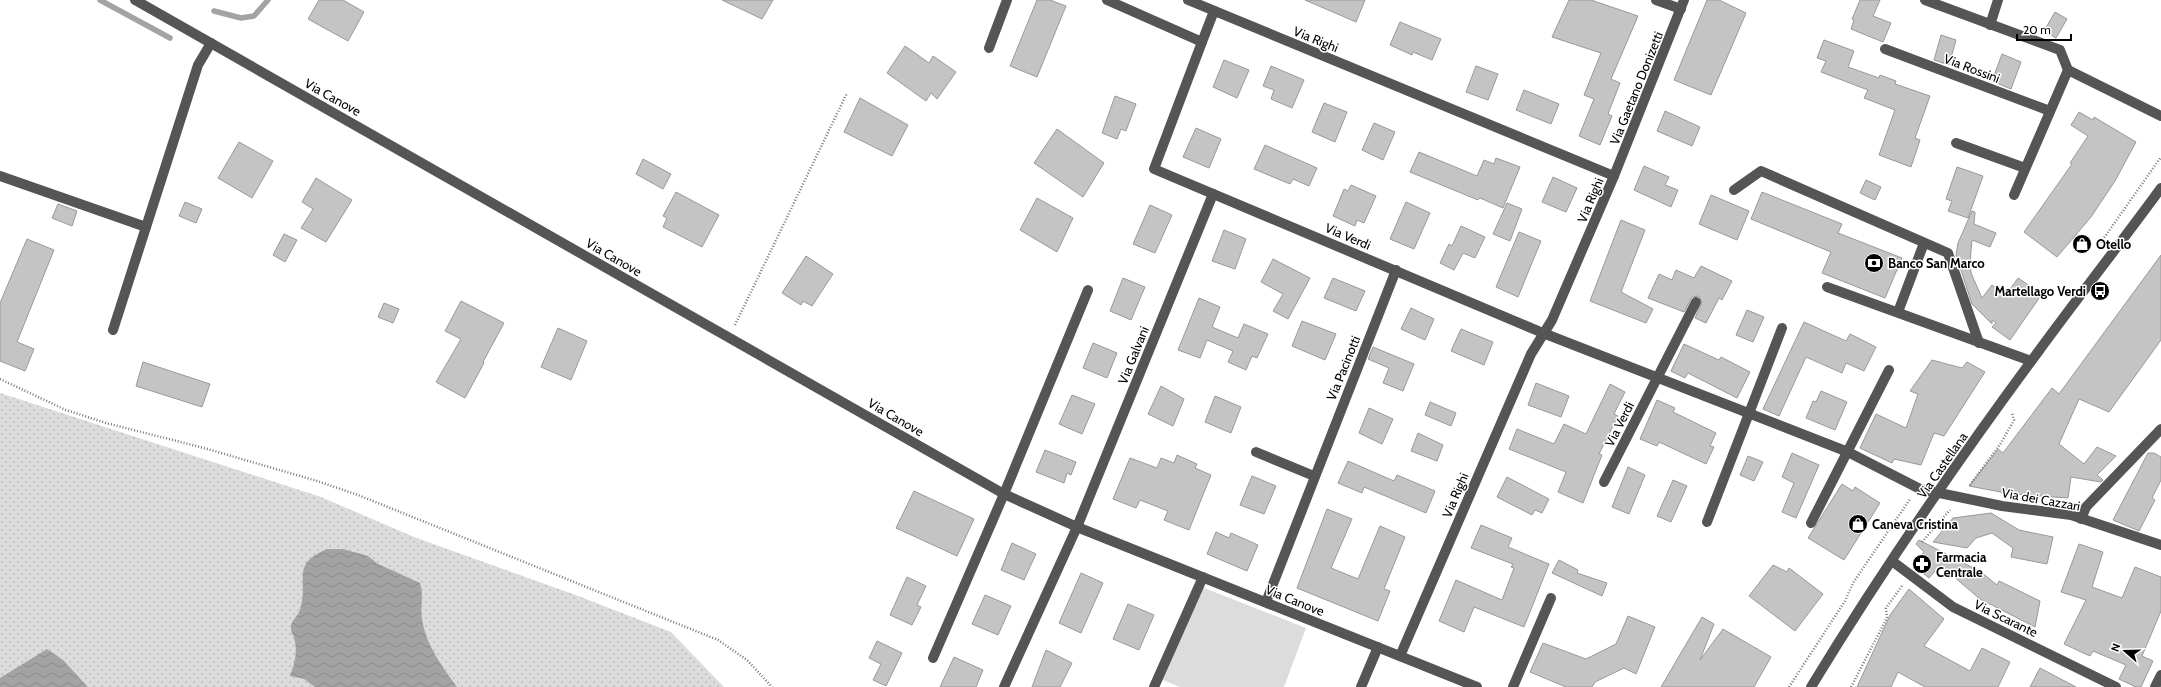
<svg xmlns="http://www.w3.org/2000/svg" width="2161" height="687" viewBox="0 0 2161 687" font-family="Cabin,sans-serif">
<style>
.grass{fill:url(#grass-dots)}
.park{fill:#dcdcdc}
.water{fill:url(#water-waves)}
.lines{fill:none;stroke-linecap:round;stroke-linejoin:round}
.stream{stroke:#a3a3a3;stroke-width:5.5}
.building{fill:#c4c4c4;stroke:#999}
.path{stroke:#777;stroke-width:2.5;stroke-dasharray:1 2;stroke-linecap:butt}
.minor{stroke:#555;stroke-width:10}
.labels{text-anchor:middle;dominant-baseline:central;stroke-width:3;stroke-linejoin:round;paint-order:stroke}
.street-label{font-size:13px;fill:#000;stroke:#fff}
.poi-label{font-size:13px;font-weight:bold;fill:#000;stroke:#fff;text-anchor:start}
</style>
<defs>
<pattern id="grass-dots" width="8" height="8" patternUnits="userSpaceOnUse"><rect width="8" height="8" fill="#dcdcdc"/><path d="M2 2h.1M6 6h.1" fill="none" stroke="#bbb" stroke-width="1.8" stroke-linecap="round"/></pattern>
<pattern id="water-waves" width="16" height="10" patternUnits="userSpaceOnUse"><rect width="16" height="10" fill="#a3a3a3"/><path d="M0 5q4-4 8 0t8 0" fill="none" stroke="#8b8b8b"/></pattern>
</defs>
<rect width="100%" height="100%" fill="#fff"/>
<!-- grass -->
<polygon class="grass" points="0,393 321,497 414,537 573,594 671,632 724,687 0,687"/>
<!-- park -->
<polygon class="park" points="1199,586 1306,628 1284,687 1180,687 1158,678"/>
<!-- water -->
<g class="water">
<path d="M327,549H343L368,556L378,564L420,583C424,595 420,607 422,619C426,645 442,666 457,687H315L304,679L290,676C295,662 298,652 294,637C293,635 291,632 291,629C290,621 298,616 300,610C310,580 289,565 327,549Z"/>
<polygon points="47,649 63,660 88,687 0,687 0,678"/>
</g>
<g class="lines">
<!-- stream -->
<g class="stream">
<polyline points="100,0 170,38"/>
<polyline points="214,11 241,18 254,16 268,0"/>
</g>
</g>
<!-- building -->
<g class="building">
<polygon points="319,0 343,0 364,12 348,41 308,19"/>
<polygon points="722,0 773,0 762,19"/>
<polygon points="1037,0 1050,0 1066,6 1037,77 1010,66"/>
<polygon points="1305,0 1365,0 1356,22"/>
<polygon points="1569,0 1591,0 1638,16 1611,79 1620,83 1608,114 1612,116 1600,145 1579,136 1594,99 1584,95 1601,53 1552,37"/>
<polygon points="1707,0 1719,0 1746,13 1711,95 1674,80"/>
<polygon points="1860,0 1880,0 1873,16 1891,23 1883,42 1851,29 1854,20 1852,19"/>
<polygon points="2055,12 2067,19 2056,38 2044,31"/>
<polygon points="1400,22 1441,39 1432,60 1413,52 1412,55 1390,45"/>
<polygon points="1941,35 1956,40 1949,65 1934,60"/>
<polygon points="1824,40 1854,51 1848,67 1879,78 1880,75 1896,81 1895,84 1930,96 1915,138 1920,140 1911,167 1879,155 1895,110 1864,98 1868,90 1821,72 1826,61 1817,58"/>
<polygon points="905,46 929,63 933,56 956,72 937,99 931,93 926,101 887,73"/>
<polygon points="2002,54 2021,62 2011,89 1992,81"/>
<polygon points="1224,60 1249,70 1237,98 1213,87"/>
<polygon points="1271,66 1304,80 1292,108 1271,99 1274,90 1263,86"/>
<polygon points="1476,66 1498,74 1488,100 1466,92"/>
<polygon points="1524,90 1559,104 1551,124 1516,110"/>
<polygon points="1115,96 1136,104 1126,131 1121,129 1117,139 1102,133"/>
<polygon points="860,98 908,125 892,156 844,132"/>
<polygon points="1324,103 1347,112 1335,142 1312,132"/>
<polygon points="1665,111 1700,127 1692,146 1657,131"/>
<polygon points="2079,112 2093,120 2094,117 2136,142 2115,181 2091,217 2057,257 2024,232 2072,164 2070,163 2088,136 2071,125"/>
<polygon points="1374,123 1395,132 1383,160 1362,150"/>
<polygon points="1196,128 1221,139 1209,168 1183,157"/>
<polygon points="1057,129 1104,163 1083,197 1034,163"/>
<polygon points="239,142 273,161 252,198 218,178"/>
<polygon points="1265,145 1317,168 1309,186 1293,179 1290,184 1254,169"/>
<polygon points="1419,152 1477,176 1484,160 1494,164 1496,158 1520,167 1503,208 1480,198 1478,200 1410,172"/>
<polygon points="643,159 671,174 663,189 636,174"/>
<polygon points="1644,166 1669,177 1665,185 1678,190 1671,207 1634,190"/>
<polygon points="1957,167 1983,176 1968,218 1948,211 1952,201 1946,199"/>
<polygon points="1553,177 1577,188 1566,212 1542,202"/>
<polygon points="316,178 352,200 326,242 301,228 313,209 302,202"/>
<polygon points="1866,180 1881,187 1875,200 1860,193"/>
<polygon points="1351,185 1376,196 1364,223 1357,220 1355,226 1333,216 1344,189 1348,191"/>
<polygon points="676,192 719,215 702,247 663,227 667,218 663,216"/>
<polygon points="1762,192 1842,224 1838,233 1902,258 1885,298 1822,273 1831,252 1751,219"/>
<polygon points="1711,195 1749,211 1737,240 1699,224"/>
<polygon points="1037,198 1073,218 1057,252 1020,230"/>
<polygon points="185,202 202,209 196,223 179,216"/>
<polygon points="1406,202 1430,213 1414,249 1390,239"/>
<polygon points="1507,203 1522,209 1510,241 1493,234"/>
<polygon points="58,204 77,211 72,226 52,218"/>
<polygon points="1150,205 1172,215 1155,253 1133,244"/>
<polygon points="1972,211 1975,212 1974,224 1996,233 1990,247 1972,240 1970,262 1971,273 1982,298 1992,285 2006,295 2018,278 2042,294 2010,340 1992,327 1996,323 1992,320 1992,324 1972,304 1956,255 1958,243"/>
<polygon points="1621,220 1645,230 1621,292 1653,309 1646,323 1590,301"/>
<polygon points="1461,226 1485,237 1475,258 1463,253 1454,270 1440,263 1449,244 1452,246"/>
<polygon points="1224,230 1246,239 1235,269 1212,261"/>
<polygon points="1519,232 1541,241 1518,297 1496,287"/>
<polygon points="284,234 297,240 285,262 273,255"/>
<polygon points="27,239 54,250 17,342 34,349 25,371 0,361 0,303"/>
<polygon points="2161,255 2161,340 2109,412 2079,399 2059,444 2084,464 2097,447 2116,456 2097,475 2103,480 2101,482 2071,477 2068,498 2011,494 1969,486 1998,449 2003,453 2052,388 2059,394"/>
<polygon points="806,256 833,274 812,306 803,301 801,305 782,293"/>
<polygon points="1273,259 1310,278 1288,319 1273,311 1283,294 1261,282"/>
<polygon points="1701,266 1732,281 1722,300 1719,298 1706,323 1695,318 1702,302 1699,296 1692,297 1684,312 1648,298 1659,274 1672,280 1676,270 1694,278"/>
<polygon points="1123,278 1145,287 1131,320 1110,311"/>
<polygon points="1333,278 1365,291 1356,311 1324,298"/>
<polygon points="1199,298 1220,307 1212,327 1238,338 1244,324 1268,334 1257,358 1252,356 1246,370 1228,362 1233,351 1207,340 1200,358 1178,350"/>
<polygon points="461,301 504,323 483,362 484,363 465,398 436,382 461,339 445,331"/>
<polygon points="384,303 399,309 393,323 378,317"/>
<polygon points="1411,308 1434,319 1425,340 1401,329"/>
<polygon points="1747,310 1764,317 1753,342 1736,335"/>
<polygon points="1302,321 1336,334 1325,360 1292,346"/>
<polygon points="1804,322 1846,341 1850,334 1876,347 1864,371 1846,363 1842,373 1806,357 1779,416 1763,409"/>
<polygon points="558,328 587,341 571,380 541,367"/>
<polygon points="1461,329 1493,342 1484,365 1451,351"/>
<polygon points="1093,343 1117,353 1107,378 1083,368"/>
<polygon points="1684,344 1719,360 1721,357 1750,372 1737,398 1688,373 1685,378 1671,371"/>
<polygon points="1373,347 1414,364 1403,391 1383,383 1389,368 1368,359"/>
<polygon points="1932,360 1962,368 1967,362 1985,372 1944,436 1934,433 1921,465 1894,459 1892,463 1860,448 1876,414 1906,428 1918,394 1910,391"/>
<polygon points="143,362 210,384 202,407 136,386"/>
<polygon points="1536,383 1569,396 1561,417 1528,405"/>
<polygon points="1610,384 1625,392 1614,414 1618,416 1599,454 1602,455 1583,503 1558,492 1566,472 1509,449 1517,429 1554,444 1564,424 1586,434"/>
<polygon points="1161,386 1184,399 1173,426 1148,414"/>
<polygon points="1821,391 1847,402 1835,430 1806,418 1813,401 1816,402"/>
<polygon points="1072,395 1095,404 1082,434 1059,424"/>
<polygon points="1215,396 1241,407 1231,433 1205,422"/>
<polygon points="1657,400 1675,408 1673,412 1716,433 1710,446 1714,447 1706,464 1659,442 1657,446 1640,439"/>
<polygon points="1430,402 1456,413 1451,426 1425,415"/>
<polygon points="1369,408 1393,419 1382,444 1359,433"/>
<polygon points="1418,433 1443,445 1437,461 1411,451"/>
<polygon points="1045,450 1076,462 1071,475 1067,473 1064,483 1036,472"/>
<polygon points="1792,453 1819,465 1796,518 1782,512 1794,483 1782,477"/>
<polygon points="2148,453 2154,453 2161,457 2161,480 2152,498 2155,500 2139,531 2113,520"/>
<polygon points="1177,455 1197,464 1195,468 1211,475 1189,530 1164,520 1168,511 1140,500 1136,508 1113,499 1130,458 1157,468 1161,458 1174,463"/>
<polygon points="1748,456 1763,462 1754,481 1740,475"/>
<polygon points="1348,461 1394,481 1397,475 1435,491 1426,513 1364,487 1362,493 1338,483"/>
<polygon points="1628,467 1645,475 1629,514 1612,507"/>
<polygon points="1252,476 1276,486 1264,514 1240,505"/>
<polygon points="1507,477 1549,499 1542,513 1535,510 1532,515 1497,497"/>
<polygon points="1673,480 1687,486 1671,522 1657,516"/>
<polygon points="1842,484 1853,491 1855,487 1880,503 1844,560 1808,538"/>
<polygon points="914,491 974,519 957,556 896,528"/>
<polygon points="1327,509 1352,519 1331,568 1358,579 1380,526 1405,537 1384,589 1390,591 1378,621 1297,588"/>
<polygon points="1991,513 2019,530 2053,537 2047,564 2011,557 2013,548 1992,533 1976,538 1967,548 1933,542 1953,518"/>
<polygon points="1481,525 1512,538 1508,547 1549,564 1524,627 1474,607 1464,632 1439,621 1456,580 1502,600 1514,568 1511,567 1513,564 1471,548"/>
<polygon points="1216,532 1229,538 1231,533 1258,545 1247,571 1207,554"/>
<polygon points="1919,540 1981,572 1997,585 1999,581 2040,601 2035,627 1980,599 1940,565 1929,578 1913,565 1924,552 1916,544"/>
<polygon points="1012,543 1036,554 1024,580 1001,570"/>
<polygon points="2079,544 2103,552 2092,587 2122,598 2135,567 2161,577 2161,611 2142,656 2153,661 2141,687 2136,687 2119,679 2126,665 2093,651 2090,656 2064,644 2086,600 2061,592"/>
<polygon points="1559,560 1578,570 1577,573 1607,583 1602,596 1552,573"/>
<polygon points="1773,565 1787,572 1789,568 1823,594 1795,631 1749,596"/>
<polygon points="1081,573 1103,583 1081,633 1059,623"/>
<polygon points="907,577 926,586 917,605 921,607 912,625 890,615"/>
<polygon points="1909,589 1944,619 1924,646 1970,671 1982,648 2010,662 1998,687 1925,687 1898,672 1891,687 1857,687 1890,615"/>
<polygon points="985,595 1011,606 998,635 972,624"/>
<polygon points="1128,604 1154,615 1139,650 1113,639"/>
<polygon points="1628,616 1655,627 1636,674 1624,668 1595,682 1592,687 1566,687 1530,672 1543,643 1586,659 1616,644"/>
<polygon points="1702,617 1714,624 1700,660 1723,629 1771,657 1754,687 1661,687"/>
<polygon points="877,641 902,653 886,686 873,680 881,664 869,658"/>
<polygon points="1046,650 1072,663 1060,687 1032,687"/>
<polygon points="954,657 983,670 976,687 940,687"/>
<polygon points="2040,668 2076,687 2030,687"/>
</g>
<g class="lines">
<!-- path -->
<g class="path">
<polyline points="2099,245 2161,157"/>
<polyline points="735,325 847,93"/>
<polyline points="0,379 66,410 106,423 204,448 317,481 358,495 718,640 747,660 772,687"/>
<polyline points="1970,485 2001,443 2014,420 2012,413"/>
<polyline points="1922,542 1950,510"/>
<polyline points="1789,687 1845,601 1853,583 1910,499"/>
<polyline points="1851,687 1887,618 1886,608 1902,586"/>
</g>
<!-- minor -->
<g class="minor">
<polyline points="135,0 1004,494 1077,527 1477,687"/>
<polyline points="1107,0 1202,42 1154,169 1543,333 1848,452 1920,489 2002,506 2071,515 2161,545"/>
<polyline points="1188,0 1614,176"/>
<polyline points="1656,0 1681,9"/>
<polyline points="1925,0 2060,50 2068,70"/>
<polyline points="1990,25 1998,0"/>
<polyline points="1202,42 1214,11"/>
<polyline points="989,48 1007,0"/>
<polyline points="1885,49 2050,111"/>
<polyline points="1956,143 2025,168"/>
<polyline points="0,176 146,227"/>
<polyline points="1734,190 1761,171 1948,253 1979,343"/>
<polyline points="2014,195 2068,70 2161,116"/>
<polyline points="1827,287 2031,361"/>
<polyline points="1898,312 1924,243"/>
<polyline points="113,330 198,65 211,43"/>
<polyline points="1256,452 1314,476"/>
<polyline points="1604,482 1696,302"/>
<polyline points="2081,519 2086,507 2161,429"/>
<polyline points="1707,522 1782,328"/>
<polyline points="1811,523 1889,370"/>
<polyline points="1892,561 1953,607 2116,687"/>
<polyline points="1266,602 1396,270"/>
<polyline points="1400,656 1531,354 1552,320 1614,176 1684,0"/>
<polyline points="933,658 1004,494 1088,290"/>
<polyline points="1004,687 1077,527 1213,194"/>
<polyline points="1154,687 1203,577"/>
<polyline points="1361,687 1378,647"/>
<polyline points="1513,687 1551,598"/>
<path d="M1811,687C1881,572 1958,460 2038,352C2078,297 2121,243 2161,188"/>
<polyline points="2155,687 2161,675"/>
</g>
</g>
<!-- icons -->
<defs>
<g id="shop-disc" transform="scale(1)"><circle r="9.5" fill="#000" stroke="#fff"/><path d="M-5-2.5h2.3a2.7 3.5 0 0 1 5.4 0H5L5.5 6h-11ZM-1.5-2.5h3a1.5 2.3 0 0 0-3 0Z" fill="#fff"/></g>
<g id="bank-disc" transform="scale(1)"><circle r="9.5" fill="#000" stroke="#fff"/><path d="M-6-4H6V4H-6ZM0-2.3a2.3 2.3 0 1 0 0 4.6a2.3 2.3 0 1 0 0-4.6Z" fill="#fff"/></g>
<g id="bus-disc" transform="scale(1)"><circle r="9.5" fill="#000" stroke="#fff"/><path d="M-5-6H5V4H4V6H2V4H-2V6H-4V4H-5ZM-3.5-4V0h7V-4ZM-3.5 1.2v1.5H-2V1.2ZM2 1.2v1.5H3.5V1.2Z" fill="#fff"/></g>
<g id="pharmacy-disc" transform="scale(1)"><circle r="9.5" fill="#000" stroke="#fff"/><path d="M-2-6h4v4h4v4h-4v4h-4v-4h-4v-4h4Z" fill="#fff"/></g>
</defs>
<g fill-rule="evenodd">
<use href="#shop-disc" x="2082" y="244"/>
<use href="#bank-disc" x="1874" y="263"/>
<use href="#bus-disc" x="2100" y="291"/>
<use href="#shop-disc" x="1858" y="524"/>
<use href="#pharmacy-disc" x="1922" y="564"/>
</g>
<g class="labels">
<!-- street labels -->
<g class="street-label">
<text transform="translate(1316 39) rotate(22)">Via Righi</text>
<text transform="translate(1972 68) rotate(21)">Via Rossini</text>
<text transform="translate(1636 88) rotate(-68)">Via Gaetano Donizetti</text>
<text transform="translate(333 97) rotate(29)">Via Canove</text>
<text transform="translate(1590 200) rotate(-67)">Via Righi</text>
<text transform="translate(1348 236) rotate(23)">Via Verdi</text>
<text transform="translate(614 257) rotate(30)">Via Canove</text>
<text transform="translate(1133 355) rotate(-68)">Via Galvani</text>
<text transform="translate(1343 368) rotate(-68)">Via Pacinotti</text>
<text transform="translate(896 417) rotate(30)">Via Canove</text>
<text transform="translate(1619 424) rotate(-63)">Via Verdi</text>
<text transform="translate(1942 465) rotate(-55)">Via Castellana</text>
<text transform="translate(1455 495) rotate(-67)">Via Righi</text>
<text transform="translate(2041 499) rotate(10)">Via dei Cazzari</text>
<text transform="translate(1295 600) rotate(22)">Via Canove</text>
<text transform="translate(2006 618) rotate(26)">Via Scarante</text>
</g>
<!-- poi labels -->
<g class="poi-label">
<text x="2096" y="244">Otello</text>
<text x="1888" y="263">Banco San Marco</text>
<text x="2086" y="291" text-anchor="end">Martellago Verdi</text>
<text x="1872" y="524">Caneva Cristina</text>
<text x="1936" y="557">Farmacia<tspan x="1936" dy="15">Centrale</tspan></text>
</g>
</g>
<!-- north arrow -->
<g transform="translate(2125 651) rotate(290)" stroke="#ffffff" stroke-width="3" paint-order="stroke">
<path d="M0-3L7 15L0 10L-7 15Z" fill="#000000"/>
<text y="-6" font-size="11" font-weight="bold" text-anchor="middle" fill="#000000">N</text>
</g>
<!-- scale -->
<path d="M2017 34v6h54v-6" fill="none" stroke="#000000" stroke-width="2"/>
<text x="2023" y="34" font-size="12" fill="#000000" stroke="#ffffff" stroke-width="3" paint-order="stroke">20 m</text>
</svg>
